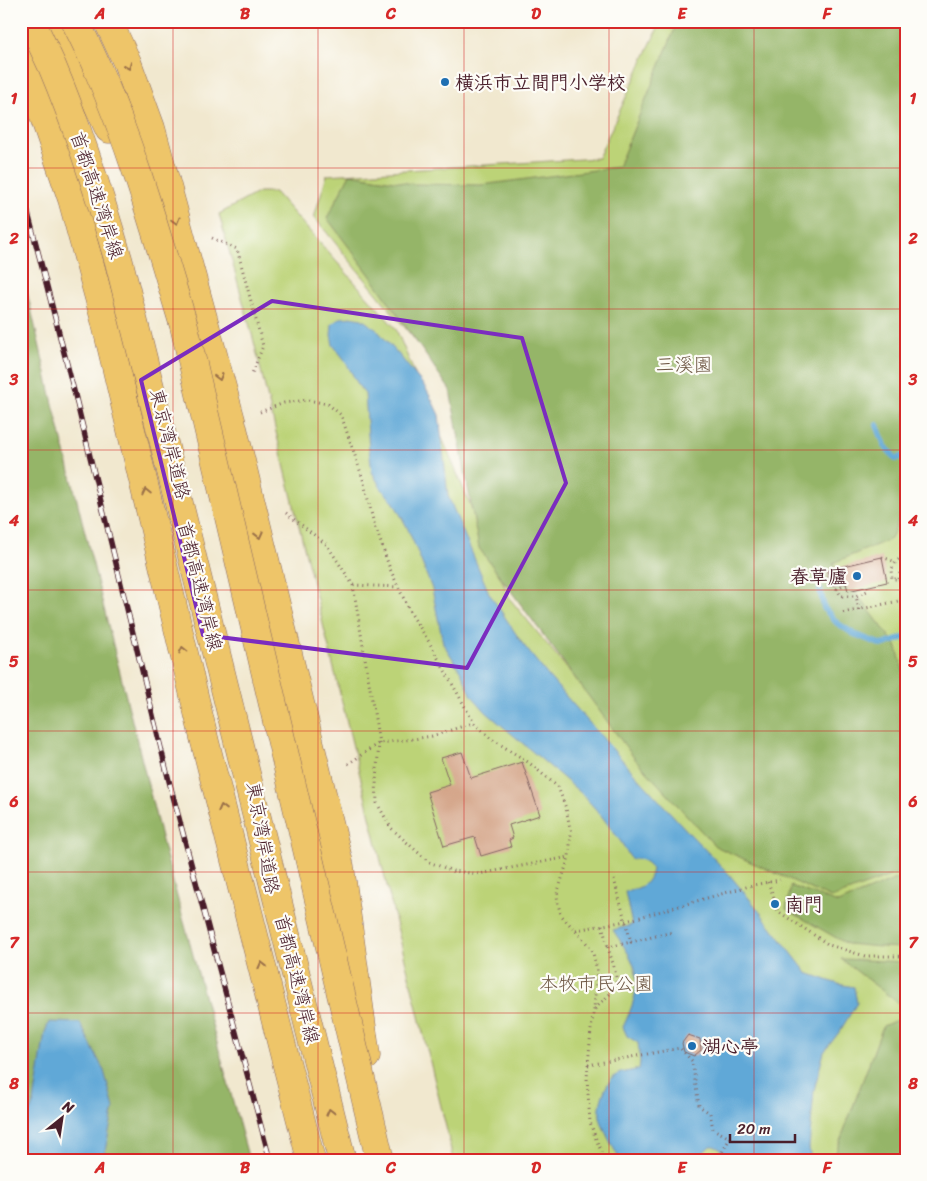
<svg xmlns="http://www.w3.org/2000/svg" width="927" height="1181" viewBox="0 0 927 1181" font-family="Sriracha,'Klee One',sans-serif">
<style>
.green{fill:#bcd377;stroke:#837951}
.forest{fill:#95b568;stroke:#706a4a}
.water{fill:#60a8d7;stroke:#556481}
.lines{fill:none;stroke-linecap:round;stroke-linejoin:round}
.stream{stroke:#60a8d7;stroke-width:6}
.building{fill:#d4a589}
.highway-casing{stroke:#846564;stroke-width:29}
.path{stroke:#846564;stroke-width:3;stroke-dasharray:1 4;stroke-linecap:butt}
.highway{stroke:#eec569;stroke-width:28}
.rail-casing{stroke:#4a1f2b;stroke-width:5.5}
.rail{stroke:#fdfcf7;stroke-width:4;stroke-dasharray:11;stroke-linecap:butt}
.highway-bridge-casing{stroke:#846564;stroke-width:29;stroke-linecap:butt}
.highway-bridge{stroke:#eec569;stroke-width:28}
.oneway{stroke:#9c724a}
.marked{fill:none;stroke:#7b2cbf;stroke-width:4;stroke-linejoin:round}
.grid{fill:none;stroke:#d62828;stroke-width:1;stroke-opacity:0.55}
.poi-dot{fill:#1f6fb2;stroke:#fdfcf7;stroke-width:2}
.labels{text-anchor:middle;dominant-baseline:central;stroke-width:4.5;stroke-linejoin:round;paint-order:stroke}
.poi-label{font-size:19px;font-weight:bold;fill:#4a1f2b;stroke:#fdfcf7;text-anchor:start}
.street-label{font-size:19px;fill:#4a1f2b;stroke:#fdfcf7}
.park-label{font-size:19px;fill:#6c5542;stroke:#fdfcf7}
.neatline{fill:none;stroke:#d62828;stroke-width:2}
.grid-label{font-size:16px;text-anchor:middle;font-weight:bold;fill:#d62828}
</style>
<rect width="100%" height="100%" fill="#fdfcf7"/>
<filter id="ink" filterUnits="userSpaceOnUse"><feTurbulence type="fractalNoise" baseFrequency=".02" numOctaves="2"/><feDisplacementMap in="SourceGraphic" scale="10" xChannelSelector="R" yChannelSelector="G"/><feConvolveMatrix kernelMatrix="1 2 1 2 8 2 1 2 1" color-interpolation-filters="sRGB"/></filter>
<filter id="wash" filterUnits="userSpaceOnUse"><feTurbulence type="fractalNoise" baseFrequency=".0096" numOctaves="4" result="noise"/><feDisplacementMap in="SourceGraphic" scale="20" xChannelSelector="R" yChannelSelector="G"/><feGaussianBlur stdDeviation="1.12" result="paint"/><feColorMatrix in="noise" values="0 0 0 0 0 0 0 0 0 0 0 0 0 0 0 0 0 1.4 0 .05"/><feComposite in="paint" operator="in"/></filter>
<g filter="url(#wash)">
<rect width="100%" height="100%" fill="#f1e8cf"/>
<!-- green -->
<polygon class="green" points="661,21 906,21 906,1160 836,1160 834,1154 832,1160 453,1160 447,1131 253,338 219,214 259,192 275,192 396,329 510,599 635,751 461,396 314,217 327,175 598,158"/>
<!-- forest -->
<g class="forest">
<polygon points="678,21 906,21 906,500 891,539 833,563 896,645 906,680 906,870 831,898 715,846 635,759 479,548 450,390 370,275 327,218 350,174 413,184 481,185 618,167"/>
<polygon points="21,266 54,408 163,845 249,1160 21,1160"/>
<polygon points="906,875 906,948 881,947 847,944 786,909 791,886 838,903"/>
<polygon points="841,959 906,962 906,1009"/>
<polygon points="906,1016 906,1160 833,1160 883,1026"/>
</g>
<!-- water -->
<g class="water">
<path d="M351,317L362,319L377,330L400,356L425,387L432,400L439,415L448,496L489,593L522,643L549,677L632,771L690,834L728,873L752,902L807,973L838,984L854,987L857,1003L840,1031L824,1052L814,1090L809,1148L811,1160H727L724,1158L720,1149L714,1146H710L695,1160H620C614,1148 603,1131 600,1117C598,1105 605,1082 616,1075C622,1072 632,1071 639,1069L640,1062L638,1043L627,1036L623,1027C632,1008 642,984 633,963C628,951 620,941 613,930L632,925L625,892C639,888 649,886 652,869C647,861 641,858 631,859L621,842L600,814L582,794L486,712L472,696L461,672L443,643L432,589L418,553L407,527L394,503L381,488L372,472L369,449L365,394L360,388L344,359L333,345L331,335L332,324L340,318Z"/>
<polygon points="49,1022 80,1023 104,1071 114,1108 103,1160 21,1160 21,1133 34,1102 45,1032"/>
</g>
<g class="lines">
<!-- stream -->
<g class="stream">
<polyline points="877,425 885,446 896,459 906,455"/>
<polyline points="820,589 824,608 837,623 854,634 882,645 906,637"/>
</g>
</g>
<g id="blocks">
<!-- building -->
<g class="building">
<polygon points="882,557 887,582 848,591 846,583 831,586 827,570"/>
<polygon points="462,752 471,778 522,762 540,815 509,825 513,838 509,840 511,847 481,856 475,837 444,846 427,792 450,785 441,758"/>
<polygon points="688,1035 700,1039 701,1050 694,1056 684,1052 682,1043"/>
</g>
</g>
</g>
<g filter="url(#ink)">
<use href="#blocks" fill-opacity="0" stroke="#846564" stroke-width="1"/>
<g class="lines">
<!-- highway casing -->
<g class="highway-casing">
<g id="highway">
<polyline points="60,21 109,129"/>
<polyline points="108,21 127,62 151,128 231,420 340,867 366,1056"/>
<polyline points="21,60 40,105 72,199 105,320 205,742 311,1160"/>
</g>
</g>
<!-- path -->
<g class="path">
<polyline points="212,238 237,249 263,346 251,376"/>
<polyline points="260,412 284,403 308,400 328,404 341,415 363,479 373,520 390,569 410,612 429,642 474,723 490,738 528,762 558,787 566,808 571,833 569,857 557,894 558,904 561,915 592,949 597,970 594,1009 591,1030 587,1078 590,1122 596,1139 605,1160"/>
<polyline points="286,513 327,545 353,585 398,587"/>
<polyline points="882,557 896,562"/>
<polyline points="899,579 900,572 904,572 903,565 905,553"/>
<polyline points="846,583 837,589 841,596 856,596"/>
<polyline points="353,585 379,743 376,780 377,803 391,828 412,847 429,862 453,871 479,874 569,857"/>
<polyline points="903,600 903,591 899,579 892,579 891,570 896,562 906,553"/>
<polyline points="859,610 856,596 867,591 866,587"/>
<polyline points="843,613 903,600 906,601"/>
<polyline points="906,618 906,622"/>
<polyline points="348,764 379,743 414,739 432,736 473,723"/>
<polyline points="614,879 631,942 673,932"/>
<polyline points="768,882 774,898"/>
<polyline points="777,909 779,912 829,945 865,956 906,956"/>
<polyline points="602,925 608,947"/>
<polyline points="576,930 626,921 753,885 780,880"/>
<polyline points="902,956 901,974 904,974"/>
<path d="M595,1009C601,1002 613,993 616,984C618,975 610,956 608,947L631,942"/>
<polyline points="588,1065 680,1048 692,1061 699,1106 710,1113 713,1129 730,1138 718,1160"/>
</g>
<!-- highway -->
<use href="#highway" class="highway"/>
<!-- rail casing -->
<g class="rail-casing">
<polyline id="rail" points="21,186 75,395 168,777 270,1160"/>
</g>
<!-- rail -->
<use href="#rail" class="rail"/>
<!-- highway-bridge casing -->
<g class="highway-bridge-casing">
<g id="highway-bridge">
<path d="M31,21C38,36 45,51 52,66C79,130 100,196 119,262L342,1160"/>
<path d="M75,21C83,37 91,53 98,70C134,152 158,240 184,326L380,1160"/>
</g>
</g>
<!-- highway-bridge -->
<use href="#highway-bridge" class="highway-bridge"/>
</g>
<!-- one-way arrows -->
<defs><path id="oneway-chevron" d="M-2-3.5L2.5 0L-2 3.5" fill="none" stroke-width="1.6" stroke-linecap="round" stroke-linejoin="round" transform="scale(1.25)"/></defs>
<g class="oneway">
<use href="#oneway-chevron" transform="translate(128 66) rotate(68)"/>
<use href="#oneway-chevron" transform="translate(176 221) rotate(75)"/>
<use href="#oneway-chevron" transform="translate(219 377) rotate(75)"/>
<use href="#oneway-chevron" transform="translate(146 492) rotate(-103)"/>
<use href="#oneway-chevron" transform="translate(259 535) rotate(76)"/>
<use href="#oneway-chevron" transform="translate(183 650) rotate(-103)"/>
<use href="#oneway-chevron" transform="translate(222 808) rotate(-104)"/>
<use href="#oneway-chevron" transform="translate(262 965) rotate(-104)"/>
<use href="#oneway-chevron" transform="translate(330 1112) rotate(-104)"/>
</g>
</g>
<!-- marked area -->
<path class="marked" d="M272,301L522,338L566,483L467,668L203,635L141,380Z"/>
<!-- grid -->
<path class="grid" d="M173,21V1160M318,21V1160M464,21V1160M609,21V1160M754,21V1160M21,168H906M21,309H906M21,450H906M21,590H906M21,731H906M21,872H906M21,1013H906"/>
<!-- markers -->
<g class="poi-dot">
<circle cx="445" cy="82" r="5"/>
<circle cx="857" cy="576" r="5"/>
<circle cx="775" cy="904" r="5"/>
<circle cx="692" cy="1046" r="5"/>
</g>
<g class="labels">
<!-- poi labels -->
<g class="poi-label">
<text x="455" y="82">横浜市立間門小学校</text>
<text x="847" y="576" text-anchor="end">春草廬</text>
<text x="785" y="904">南門</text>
<text x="702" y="1046">湖心亭</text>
</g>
<!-- street labels -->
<g class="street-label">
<text transform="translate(97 195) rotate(72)">首都高速湾岸線</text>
<text transform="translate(170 444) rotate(76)">東京湾岸道路</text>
<text transform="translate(200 586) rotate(76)">首都高速湾岸線</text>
<text transform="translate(263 838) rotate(80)">東京湾岸道路</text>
<text transform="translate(297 979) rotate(76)">首都高速湾岸線</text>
</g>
<!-- park labels -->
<g class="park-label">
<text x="684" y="364">三溪園</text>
<text x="596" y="983">本牧市民公園</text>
</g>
</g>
<!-- margin -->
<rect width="927" height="1181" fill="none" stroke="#fdfcf7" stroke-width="55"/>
<!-- north arrow -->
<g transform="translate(62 1118) rotate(30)" stroke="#fdfcf7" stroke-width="4" paint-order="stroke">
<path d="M0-4L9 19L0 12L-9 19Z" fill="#4a1f2b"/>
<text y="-8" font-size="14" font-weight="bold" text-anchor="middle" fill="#4a1f2b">N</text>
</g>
<!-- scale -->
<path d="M730 1134v8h65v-8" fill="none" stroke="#4a1f2b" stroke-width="2.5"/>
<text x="737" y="1134" font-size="15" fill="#4a1f2b" stroke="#fdfcf7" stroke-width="4" paint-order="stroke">20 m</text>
<rect x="28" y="28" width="872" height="1126" class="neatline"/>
<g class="grid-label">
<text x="100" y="19">A</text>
<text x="245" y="19">B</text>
<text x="391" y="19">C</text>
<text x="536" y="19">D</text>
<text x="682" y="19">E</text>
<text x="827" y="19">F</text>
<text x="14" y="104">1</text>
<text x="913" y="104">1</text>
<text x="14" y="244">2</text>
<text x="913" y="244">2</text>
<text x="14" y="385">3</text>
<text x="913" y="385">3</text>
<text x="14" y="526">4</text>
<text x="913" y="526">4</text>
<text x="14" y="667">5</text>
<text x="913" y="667">5</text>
<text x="14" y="807">6</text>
<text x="913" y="807">6</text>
<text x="14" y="948">7</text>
<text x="913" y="948">7</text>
<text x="14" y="1089">8</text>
<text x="913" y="1089">8</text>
<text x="100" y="1173">A</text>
<text x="245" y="1173">B</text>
<text x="391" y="1173">C</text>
<text x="536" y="1173">D</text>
<text x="682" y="1173">E</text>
<text x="827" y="1173">F</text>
</g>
</svg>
